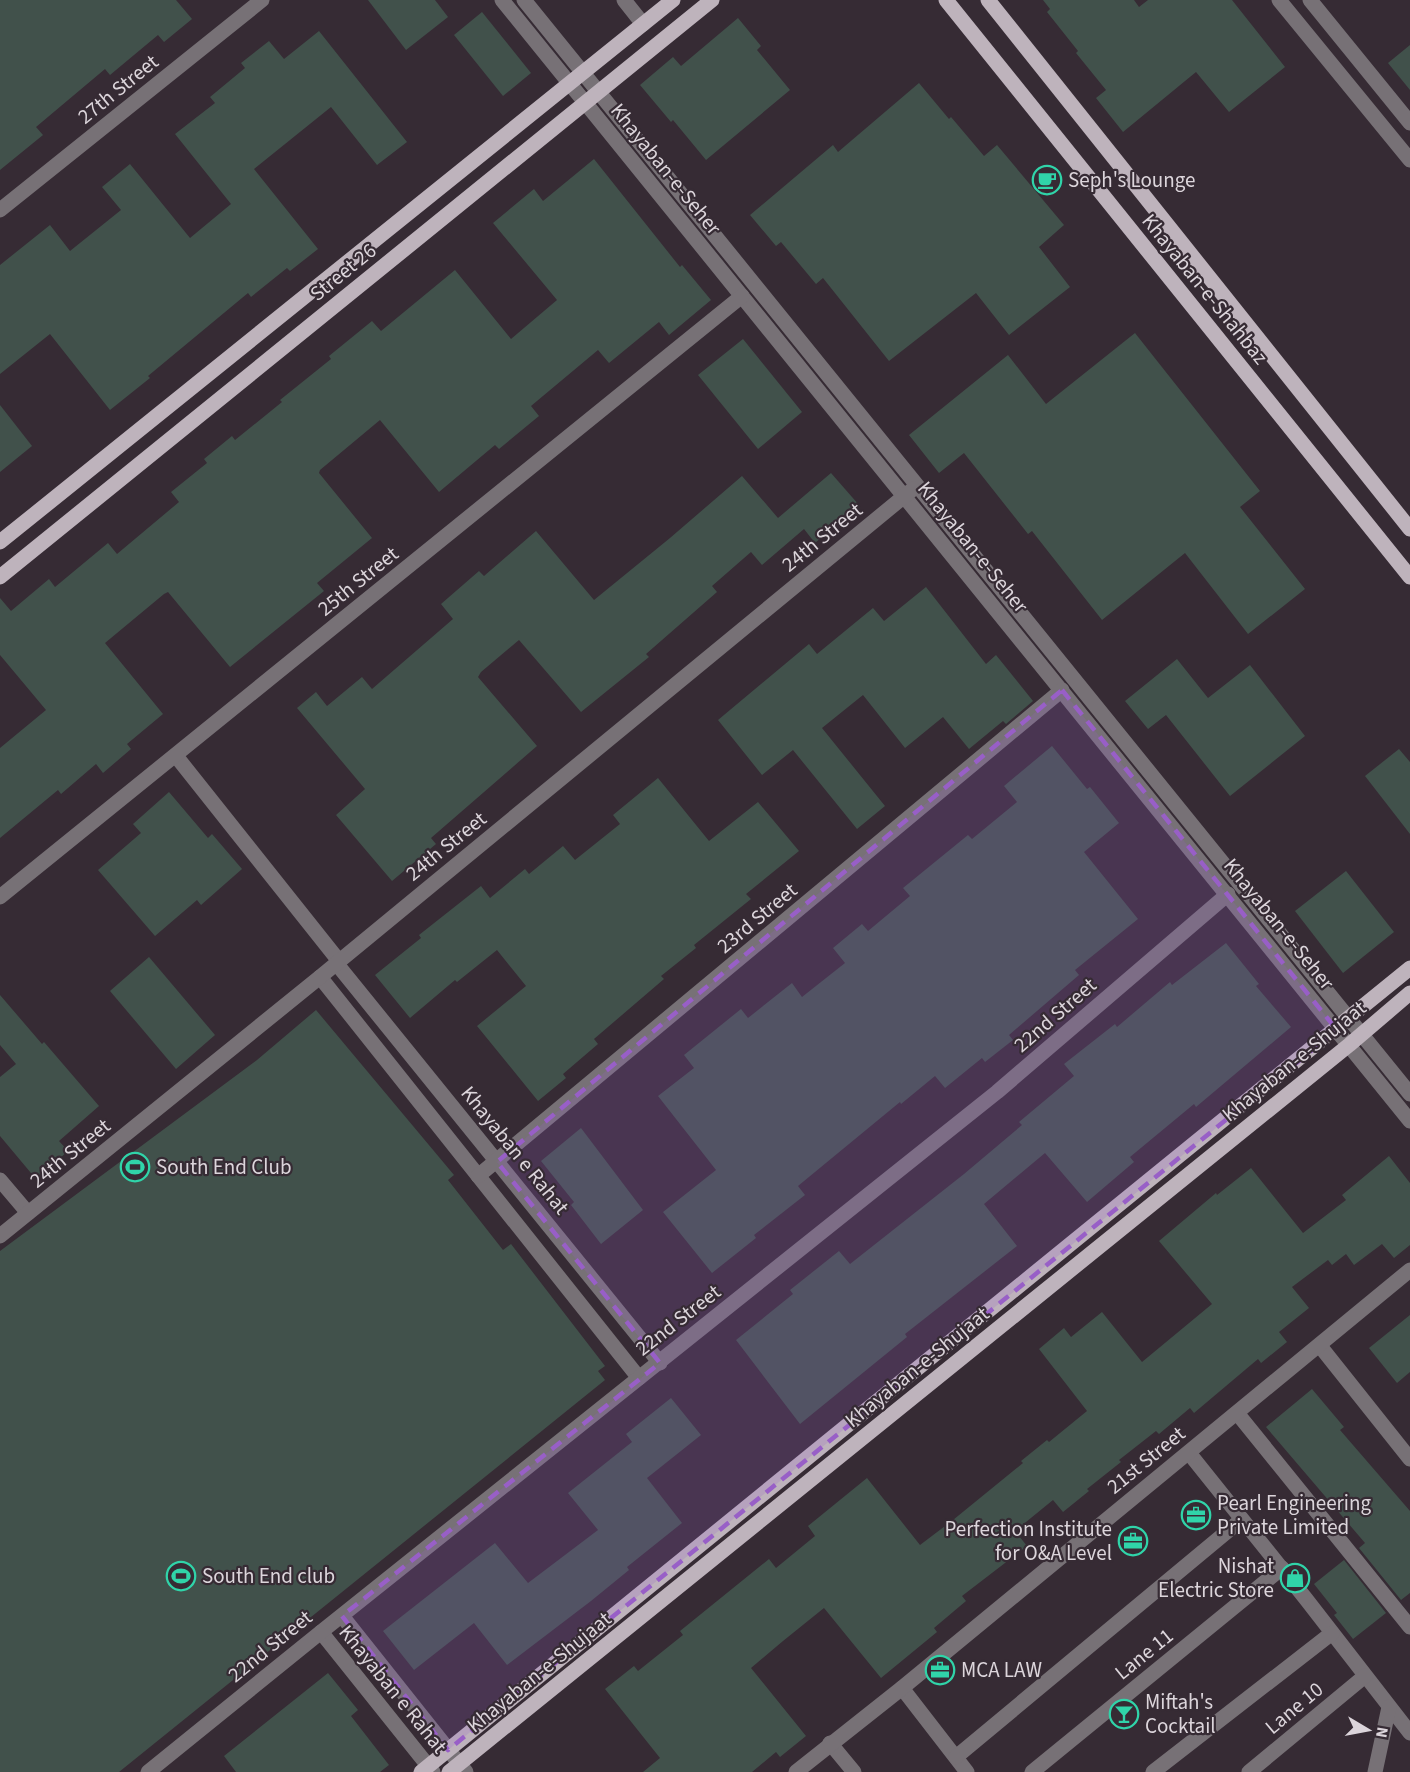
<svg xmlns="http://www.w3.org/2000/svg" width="1410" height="1772" viewBox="0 0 1410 1772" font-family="'Source Sans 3',sans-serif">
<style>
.building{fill:#41514b}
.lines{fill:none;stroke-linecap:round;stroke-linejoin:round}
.minor{stroke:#777176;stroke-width:15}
.major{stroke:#beb3bc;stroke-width:15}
.marked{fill:#985fc7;fill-opacity:0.2;stroke:#985fc7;stroke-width:4.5;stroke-dasharray:12 8;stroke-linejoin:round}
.labels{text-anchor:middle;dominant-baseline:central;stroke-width:4.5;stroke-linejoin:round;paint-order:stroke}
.street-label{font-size:21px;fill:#dcd5db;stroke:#362b34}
.poi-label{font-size:21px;fill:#dcd5db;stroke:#362b34;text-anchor:start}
</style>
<rect width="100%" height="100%" fill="#362b34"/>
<!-- building -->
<g class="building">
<polygon points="0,0 176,0 192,19 164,42 158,35 110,75 105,69 36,127 43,135 0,170"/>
<polygon points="368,0 435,0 448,17 406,50"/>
<polygon points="1043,0 1134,0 1139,7 1148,0 1232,0 1285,67 1229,112 1196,72 1123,132 1096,98 1106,90 1076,53 1078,51 1047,12 1050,9"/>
<polygon points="482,12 531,73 503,96 454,35"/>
<polygon points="738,18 761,46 757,50 790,90 706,160 673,120 671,122 640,85 673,57 681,66"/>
<polygon points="319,31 407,142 377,165 331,107 254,169 318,249 290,271 287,268 251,297 248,293 148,376 150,378 110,410 50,334 0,374 0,265 50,225 70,251 121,210 102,187 130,164 190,238 231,204 175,134 215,103 210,97 245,68 241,63 269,41 284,59"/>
<polygon points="1410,45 1410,90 1388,63"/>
<polygon points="919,83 949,119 951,117 984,156 997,145 1064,225 1039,247 1070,287 1009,335 976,293 889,361 823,278 816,284 781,242 776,246 750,215 833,145 838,152"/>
<polygon points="594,159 680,267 682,265 711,300 669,335 659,322 609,363 598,350 531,406 539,416 499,449 495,445 439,492 380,420 320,470 319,473 372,538 317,583 324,591 230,667 168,592 164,594 105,643 163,714 127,744 131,749 103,773 96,764 61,794 58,790 0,838 0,748 46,710 0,655 0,598 11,611 49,579 55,587 108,543 117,554 179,502 171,492 207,463 204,459 232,436 235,440 282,402 280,400 331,359 329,356 372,321 381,331 455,270 511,339 557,300 493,223 534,189 543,201"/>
<polygon points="1135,333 1260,491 1240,507 1305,589 1248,634 1185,553 1102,620 1032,531 1028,534 964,453 939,473 909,435 1008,355 1046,404"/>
<polygon points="743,339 802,412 758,449 698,375"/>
<polygon points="0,405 32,446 0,472"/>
<polygon points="831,473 859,505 815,543 804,529 762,565 751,552 712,586 717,592 646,654 649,657 581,712 519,640 481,672 478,677 537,746 431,838 436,844 392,881 336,815 365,789 297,708 316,692 327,706 362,677 372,689 453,619 441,604 479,571 484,576 536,531 594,600 670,538 742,476 778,518"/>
<polygon points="926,587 986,664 996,655 1033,701 1006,724 1003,721 969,749 943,717 905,748 863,695 822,728 885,806 857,829 793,750 762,775 718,720 809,644 817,654 873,608 884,621"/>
<polygon points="1177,659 1208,698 1250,665 1305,736 1230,796 1166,715 1148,729 1125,701"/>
<polygon points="1052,746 1087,789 1090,787 1119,823 1084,852 1138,919 1075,970 1079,975 1009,1035 1013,1040 985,1062 982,1058 945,1088 935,1076 901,1104 900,1102 798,1186 805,1195 754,1235 756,1238 712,1273 663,1212 716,1170 658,1096 694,1068 684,1055 741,1009 748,1018 792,983 802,997 845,963 833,948 862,924 868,931 910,896 903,888 968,835 972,839 1017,802 1004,786"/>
<polygon points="1399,749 1410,762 1410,834 1365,776"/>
<polygon points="658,778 709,841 758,802 799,851 746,894 751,899 694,945 696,948 661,976 664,979 594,1039 598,1044 563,1074 566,1078 538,1101 477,1026 526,986 497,950 457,982 455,980 410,1018 375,975 421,938 419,935 481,886 490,898 525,869 529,874 563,846 575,860 620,824 613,815"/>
<polygon points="169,792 208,838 212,834 242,869 201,905 197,900 155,936 98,870 141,833 133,824"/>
<polygon points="1346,871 1394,932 1343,973 1295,911"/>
<polygon points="1226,943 1259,984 1256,986 1291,1027 1196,1107 1194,1104 1130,1157 1134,1162 1087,1202 1045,1153 984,1204 1017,1246 905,1334 907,1337 800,1424 736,1340 793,1294 790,1290 839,1251 850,1264 964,1174 1022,1125 1019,1122 1074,1076 1064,1064 1115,1024 1117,1027 1170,982 1172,985"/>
<polygon points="149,957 215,1035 176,1069 110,991"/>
<polygon points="0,995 42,1044 44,1042 99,1106 59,1141 68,1151 36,1179 0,1136 0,1077 16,1064 0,1045"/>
<polygon points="316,1010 454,1175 448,1180 503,1250 511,1244 605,1366 598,1371 605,1380 119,1772 0,1772 0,1251 257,1060"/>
<polygon points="581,1128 643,1210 601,1244 571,1205 574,1202 541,1161"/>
<polygon points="1389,1156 1410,1183 1410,1245 1394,1258 1382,1244 1354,1265 1346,1254 1332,1265 1328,1260 1292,1287 1309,1308 1279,1332 1287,1342 1261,1363 1258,1359 1194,1413 1190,1408 1159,1434 1156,1431 1119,1460 1121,1462 1087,1489 1089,1491 1063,1512 1053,1500 1015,1531 1027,1546 962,1596 966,1601 934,1628 937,1632 881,1678 824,1608 783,1641 751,1668 806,1736 780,1757 776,1752 752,1772 643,1772 660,1758 605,1689 634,1666 638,1671 683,1635 680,1631 769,1559 776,1568 815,1536 808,1526 867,1478 920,1545 953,1520 1023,1463 1021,1461 1047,1440 1049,1442 1087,1411 1039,1349 1064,1328 1071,1337 1102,1312 1142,1362 1212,1304 1159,1241 1216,1193 1217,1195 1251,1168 1303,1233 1346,1200 1342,1195"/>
<polygon points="1410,1315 1410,1372 1397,1383 1369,1348"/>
<polygon points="1312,1389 1344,1427 1340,1430 1410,1511 1410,1593 1401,1600 1359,1548 1365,1543 1266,1427"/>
<polygon points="671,1398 701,1435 647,1478 682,1523 627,1567 629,1570 591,1601 507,1665 474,1623 414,1670 383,1631 495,1543 528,1583 598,1530 568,1493 632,1442 626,1434"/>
<polygon points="1344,1560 1386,1613 1353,1639 1334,1615 1337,1613 1314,1584"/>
<polygon points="328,1673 358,1710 351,1716 389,1765 380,1772 236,1772 224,1756"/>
</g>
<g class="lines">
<!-- minor -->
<g class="minor">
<polyline points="502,0 1410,1121"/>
<polyline points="524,0 1410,1094"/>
<polyline points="624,0 643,24"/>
<polyline points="1279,0 1410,160"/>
<polyline points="1310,0 1410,123"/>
<polyline points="0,210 262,0"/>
<polyline points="176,756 339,961"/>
<polyline points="0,897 742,296"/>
<polyline points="336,963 660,1363"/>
<polyline points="320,977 639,1378"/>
<polyline points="478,1176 1062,690"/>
<polyline points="0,1180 28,1213"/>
<polyline points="0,1236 320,977 913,489"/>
<polyline points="1320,1346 1410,1459"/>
<polyline points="1237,1413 1410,1627"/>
<polyline points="1189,1453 1306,1599 1410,1733"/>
<polyline points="342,1616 466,1772"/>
<polyline points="321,1632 433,1772"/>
<polyline points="902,1688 967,1772"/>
<polyline points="830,1743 854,1772"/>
<polyline points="956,1757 1241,1520"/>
<polyline points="148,1772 321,1632 997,1092 1228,894"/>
<polyline points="796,1772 902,1688 1410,1270"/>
<polyline points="1032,1772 1282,1568"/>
<polyline points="1153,1772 1332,1633"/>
<polyline points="1249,1772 1365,1676"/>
<polyline points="1375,1772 1389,1707"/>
</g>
<!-- major -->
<g class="major">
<polyline points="946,0 1410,577"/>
<polyline points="988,0 1410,529"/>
<polyline points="0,542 673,0"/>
<polyline points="0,577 712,0"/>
<polyline points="421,1772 1410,968"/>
<polyline points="449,1772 1349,1045 1410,993"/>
</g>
</g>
<!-- marked area -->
<path class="marked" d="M1062,690L1337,1030L448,1750L342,1616L660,1363L497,1162Z"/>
<!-- icons -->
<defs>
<g id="cafe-ring" transform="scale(1.5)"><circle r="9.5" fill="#362b34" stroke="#30d4a9" stroke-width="1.5"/><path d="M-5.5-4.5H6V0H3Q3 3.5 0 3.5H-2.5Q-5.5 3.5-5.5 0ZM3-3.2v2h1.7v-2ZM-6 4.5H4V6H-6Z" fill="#30d4a9"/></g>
<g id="stadium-ring" transform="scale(1.5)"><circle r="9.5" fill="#362b34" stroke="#30d4a9" stroke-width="1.5"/><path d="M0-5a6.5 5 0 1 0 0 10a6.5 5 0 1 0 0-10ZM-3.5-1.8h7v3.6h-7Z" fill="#30d4a9"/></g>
<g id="office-ring" transform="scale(1.5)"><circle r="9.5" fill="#362b34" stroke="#30d4a9" stroke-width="1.5"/><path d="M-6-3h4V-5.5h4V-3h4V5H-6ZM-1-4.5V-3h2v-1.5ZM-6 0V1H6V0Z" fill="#30d4a9"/></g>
<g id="shop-ring" transform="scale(1.5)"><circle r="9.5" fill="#362b34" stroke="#30d4a9" stroke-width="1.5"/><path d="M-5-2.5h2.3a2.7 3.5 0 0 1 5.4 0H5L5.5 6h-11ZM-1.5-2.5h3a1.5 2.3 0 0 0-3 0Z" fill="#30d4a9"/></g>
<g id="bar-ring" transform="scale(1.5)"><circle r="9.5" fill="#362b34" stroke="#30d4a9" stroke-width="1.5"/><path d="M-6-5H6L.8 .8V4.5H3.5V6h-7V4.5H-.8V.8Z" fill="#30d4a9"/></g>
</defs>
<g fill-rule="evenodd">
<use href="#cafe-ring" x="1047" y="180"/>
<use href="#stadium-ring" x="135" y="1167"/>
<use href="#office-ring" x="1196" y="1515"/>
<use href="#office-ring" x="1133" y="1541"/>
<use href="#stadium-ring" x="181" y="1576"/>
<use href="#shop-ring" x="1295" y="1578"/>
<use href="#office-ring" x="940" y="1670"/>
<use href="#bar-ring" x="1124" y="1714"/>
</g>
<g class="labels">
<!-- street labels -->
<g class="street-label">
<text transform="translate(118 89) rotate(-39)">27th Street</text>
<text transform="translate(666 169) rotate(51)">Khayaban-e-Seher</text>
<text transform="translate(343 272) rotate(-39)">Street 26</text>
<text transform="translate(1205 289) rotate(51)">Khayaban-e-Shahbaz</text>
<text transform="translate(822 537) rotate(-39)">24th Street</text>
<text transform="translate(973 547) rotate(51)">Khayaban-e-Seher</text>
<text transform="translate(358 581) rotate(-39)">25th Street</text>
<text transform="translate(446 846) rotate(-39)">24th Street</text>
<text transform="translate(757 918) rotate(-40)">23rd Street</text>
<text transform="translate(1279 924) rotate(51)">Khayaban-e-Seher</text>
<text transform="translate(1055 1015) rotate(-41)">22nd Street</text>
<text transform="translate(1294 1061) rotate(-39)">Khayaban-e-Shujaat</text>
<text transform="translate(515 1150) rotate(51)">Khayaban e Rahat</text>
<text transform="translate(70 1153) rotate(-39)">24th Street</text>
<text transform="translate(678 1320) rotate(-38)">22nd Street</text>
<text transform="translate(917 1367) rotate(-39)">Khayaban-e-Shujaat</text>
<text transform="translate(1146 1460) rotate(-39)">21st Street</text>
<text transform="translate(270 1646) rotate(-39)">22nd Street</text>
<text transform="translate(1144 1654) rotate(-39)">Lane 11</text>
<text transform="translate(539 1672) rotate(-39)">Khayaban-e-Shujaat</text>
<text transform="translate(393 1689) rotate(51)">Khayaban e Rahat</text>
<text transform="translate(1294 1708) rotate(-40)">Lane 10</text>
</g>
<!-- poi labels -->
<g class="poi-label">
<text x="1068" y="180">Seph's Lounge</text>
<text x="156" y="1167">South End Club</text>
<text x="1217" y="1503">Pearl Engineering<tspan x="1217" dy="24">Private Limited</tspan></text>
<text x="1112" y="1529" text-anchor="end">Perfection Institute<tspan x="1112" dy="24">for O&amp;A Level</tspan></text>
<text x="1274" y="1566" text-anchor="end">Nishat<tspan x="1274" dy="24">Electric Store</tspan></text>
<text x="202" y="1576">South End club</text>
<text x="961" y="1670">MCA LAW</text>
<text x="1145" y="1702">Miftah's<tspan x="1145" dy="24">Cocktail</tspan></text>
</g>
</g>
<!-- north arrow -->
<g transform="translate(1368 1730) rotate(100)" stroke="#362b34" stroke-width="4.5" paint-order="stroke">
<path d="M0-4.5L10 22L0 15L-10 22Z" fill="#dcd5db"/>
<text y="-9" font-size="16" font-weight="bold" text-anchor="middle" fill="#dcd5db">N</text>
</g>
</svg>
